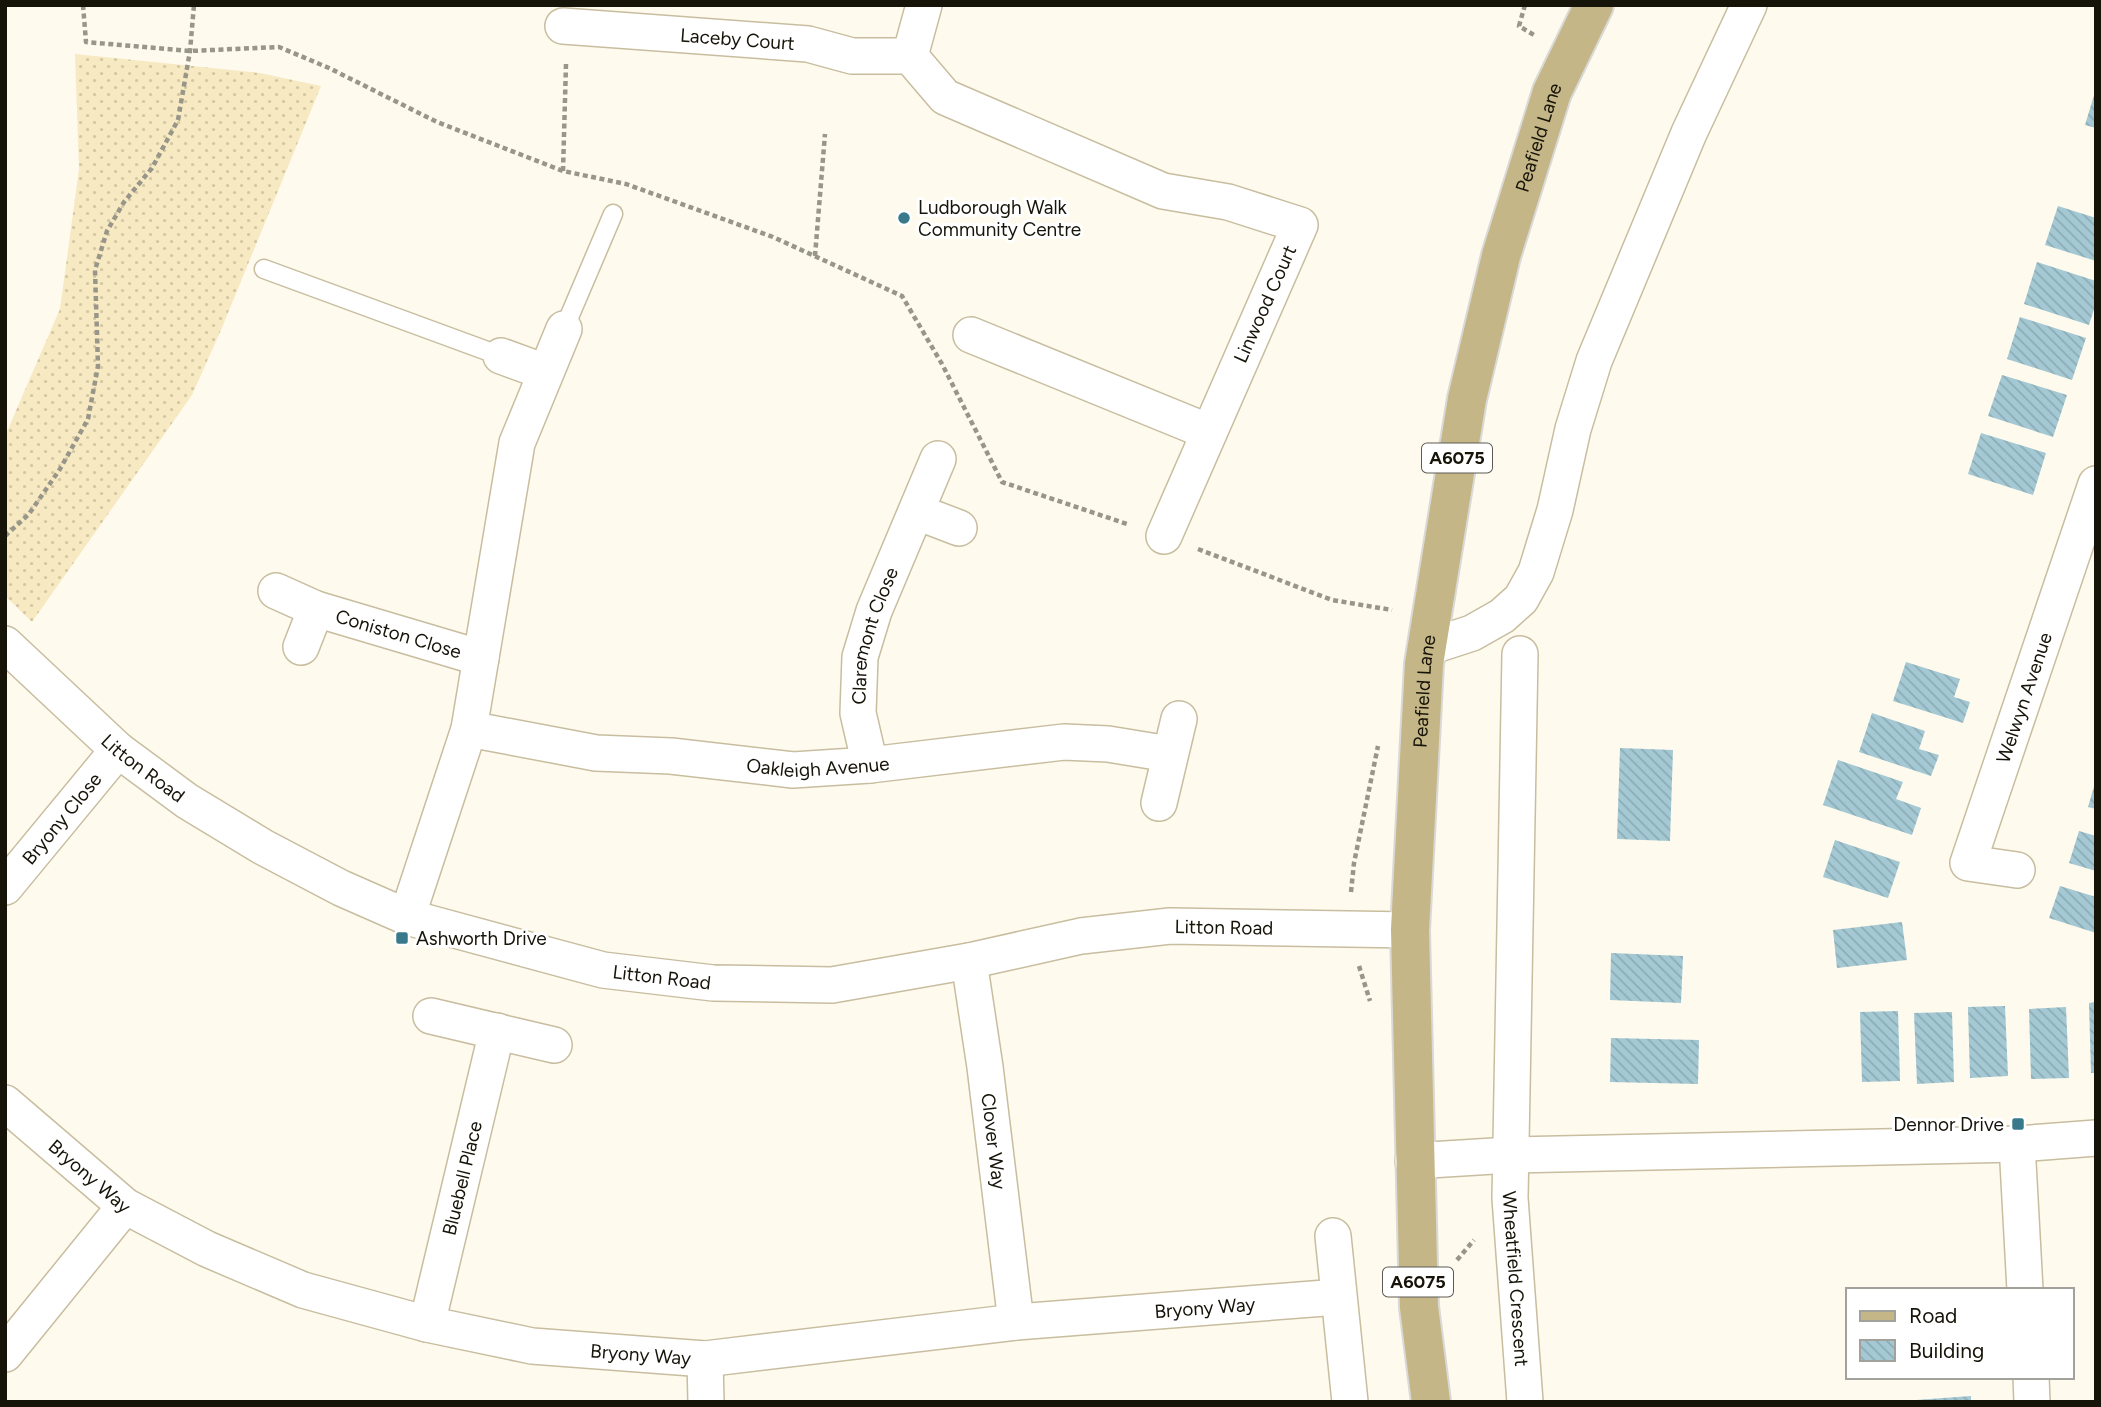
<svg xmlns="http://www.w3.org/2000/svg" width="2101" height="1407" viewBox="0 0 2101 1407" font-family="Figtree,sans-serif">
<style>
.grass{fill:url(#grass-dots)}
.building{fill:url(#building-back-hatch)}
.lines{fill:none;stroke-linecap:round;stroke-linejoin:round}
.service-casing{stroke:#c8bd9f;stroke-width:21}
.minor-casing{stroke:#c8bd9f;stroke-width:38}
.primary-casing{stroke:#dad9d7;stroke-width:42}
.path{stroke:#989589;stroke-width:4.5;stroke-dasharray:5 3.5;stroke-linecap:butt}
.service{stroke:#fff;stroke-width:18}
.minor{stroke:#fff;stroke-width:35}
.primary{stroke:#c4b686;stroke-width:38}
.poi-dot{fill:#387a8c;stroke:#fff;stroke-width:2.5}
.labels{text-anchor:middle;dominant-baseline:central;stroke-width:6;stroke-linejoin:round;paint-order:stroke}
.shield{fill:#fff;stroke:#5c5a52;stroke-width:2}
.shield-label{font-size:18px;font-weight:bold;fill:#161308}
.street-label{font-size:19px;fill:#161308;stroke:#fff}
.poi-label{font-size:19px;fill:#161308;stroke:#fff;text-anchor:start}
</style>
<defs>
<pattern id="grass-dots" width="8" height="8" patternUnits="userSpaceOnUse" patternTransform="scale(1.75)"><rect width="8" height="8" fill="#f7e9c1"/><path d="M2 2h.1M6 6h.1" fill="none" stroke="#d3c7a4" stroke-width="1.8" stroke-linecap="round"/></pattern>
<pattern id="building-back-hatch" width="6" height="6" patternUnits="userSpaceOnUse" patternTransform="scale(1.75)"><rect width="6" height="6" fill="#a4c9d4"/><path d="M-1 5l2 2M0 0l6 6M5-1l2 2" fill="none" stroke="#8cacb4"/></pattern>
</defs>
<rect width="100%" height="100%" fill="#fefaee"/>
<!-- grass -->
<polygon class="grass" points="75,54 260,73 321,86 221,330 192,395 32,622 5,596 5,436 60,309 79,169"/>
<!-- building -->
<g class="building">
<polygon points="2095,92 2096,92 2096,128 2085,125"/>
<polygon points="2058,206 2096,218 2096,261 2045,245"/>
<polygon points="2037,262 2096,281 2096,303 2089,325 2024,304"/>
<polygon points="2020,317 2086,338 2072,380 2007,359"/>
<polygon points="2002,375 2067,395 2053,437 1988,416"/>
<polygon points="1981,433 2046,453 2033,495 1968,474"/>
<polygon points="1906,662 1960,679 1954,697 1970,702 1963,723 1893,701"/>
<polygon points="1872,713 1925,731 1919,749 1939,755 1931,776 1859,752"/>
<polygon points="1620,748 1673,750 1670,841 1617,839"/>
<polygon points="1838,760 1903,782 1896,799 1921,808 1912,835 1823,805"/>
<polygon points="2095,783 2096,783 2096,809 2088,807"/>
<polygon points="2079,831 2096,836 2096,871 2069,863"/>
<polygon points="1835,840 1900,862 1888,898 1823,877"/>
<polygon points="2060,886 2096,897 2096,933 2049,918"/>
<polygon points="1902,922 1907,960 1837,968 1833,930"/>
<polygon points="1611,953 1683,956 1681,1003 1610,1000"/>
<polygon points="2096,1002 2096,1073 2091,1073 2089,1003"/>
<polygon points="2005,1006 2008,1076 1970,1078 1968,1007"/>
<polygon points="2066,1007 2069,1078 2031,1079 2029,1009"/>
<polygon points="1898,1011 1900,1081 1862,1082 1860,1012"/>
<polygon points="1952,1012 1954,1082 1917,1084 1914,1013"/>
<polygon points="1611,1038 1699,1040 1698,1084 1610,1082"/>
<polygon points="1971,1396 1971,1402 1916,1402 1916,1400"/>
</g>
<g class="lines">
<!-- service casing -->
<g class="service-casing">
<g id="service">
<polyline points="264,269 501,356"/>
<polyline points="564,329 613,214"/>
</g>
</g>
<!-- minor casing -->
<g class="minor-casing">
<g id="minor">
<polyline points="924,5 910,56 945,97 1163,191 1228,202 1300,225 1164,536"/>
<path id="s1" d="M563,26L808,44L852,56H910"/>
<polyline points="971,335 1209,432"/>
<polyline points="501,356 545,372"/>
<polyline points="917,512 959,528"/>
<path id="s2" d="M276,591L316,609L481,658"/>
<path id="s3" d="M5,644L118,750L187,801L263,847L341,888L407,917L603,970L713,983L832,985L969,961L1081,936L1170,926L1410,930"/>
<polyline points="301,647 316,609"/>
<polyline points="1426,648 1472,633 1502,616 1521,599 1536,572 1555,510 1573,429 1594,361 1689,133 1749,5"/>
<path id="s4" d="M1520,654L1510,1198L1525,1402"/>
<path id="s5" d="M469,729L596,753L671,756L793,770L870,765L1064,742L1108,744L1169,754"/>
<path id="s6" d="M870,765L858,713L860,657L874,611L938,459"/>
<polyline points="1159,803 1179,719"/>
<path id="s7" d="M2017,870L1968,863L2096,484"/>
<path id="s8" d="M5,887L118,750"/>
<polyline points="407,917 469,729 517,443 564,329"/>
<path id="s9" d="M969,961L985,1067L1016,1322"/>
<polyline points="431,1016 554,1045"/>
<path id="s10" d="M5,1103L125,1206L207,1249L303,1290L427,1324L532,1346L705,1359L1016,1322L1338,1297"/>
<polyline points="2017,1144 2025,1290"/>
<polyline points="1413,1161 1510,1155 2017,1144 2096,1138"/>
<polyline points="1333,1236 1350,1402"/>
<path id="s11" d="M427,1324L497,1031"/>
<polyline points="5,1354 125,1206"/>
<polyline points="705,1359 706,1402"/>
<polyline points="2031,1377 2032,1402"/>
</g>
</g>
<!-- primary casing -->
<g class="primary-casing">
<g id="primary">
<path id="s12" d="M1431,1402L1419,1307L1410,930L1424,664L1467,399L1501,256L1552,92L1594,5"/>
</g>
</g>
<!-- path -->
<g class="path">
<polyline points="83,5 86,42 190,51 279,47 329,68 437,122 563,171 626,184 773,237 902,296 942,364 1002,482 1130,525"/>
<polyline points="1525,5 1519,26 1534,35"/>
<polyline points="563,171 566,64"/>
<polyline points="815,256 825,134"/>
<polyline points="5,536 29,514 60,469 88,419 98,366 95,270 107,231 124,202 152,168 178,120 190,51 194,5"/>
<polyline points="1198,549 1332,600 1392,610"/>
<polyline points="1351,892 1354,863 1378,746"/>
<polyline points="1359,966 1370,1001"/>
<polyline points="1457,1260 1474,1240"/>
</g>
<!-- service -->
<use href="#service" class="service"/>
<!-- minor -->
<use href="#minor" class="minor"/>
<!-- primary -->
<use href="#primary" class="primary"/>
</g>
<!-- markers -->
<g class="poi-dot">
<circle cx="904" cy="218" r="7"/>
<rect x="395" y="931" width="14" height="14" rx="3.5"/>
<rect x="2011" y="1117" width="14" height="14" rx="3.5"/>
</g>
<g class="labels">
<!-- shield labels -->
<g class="shield">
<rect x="1422" y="443.5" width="70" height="29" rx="5"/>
<rect x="1383" y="1267.5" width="70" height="29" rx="5"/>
</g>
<g class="shield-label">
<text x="1457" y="458">A6075</text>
<text x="1418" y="1282">A6075</text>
</g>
<!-- street labels -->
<g class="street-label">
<text stroke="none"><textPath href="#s1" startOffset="175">Laceby Court</textPath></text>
<text stroke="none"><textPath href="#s12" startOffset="1279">Peafield Lane</textPath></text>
<text transform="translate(1265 304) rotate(-66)">Linwood Court</text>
<text stroke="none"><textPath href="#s2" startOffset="130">Coniston Close</textPath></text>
<text stroke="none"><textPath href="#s6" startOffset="133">Claremont Close</textPath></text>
<text stroke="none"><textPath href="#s12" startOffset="712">Peafield Lane</textPath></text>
<text stroke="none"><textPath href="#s7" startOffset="224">Welwyn Avenue</textPath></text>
<text stroke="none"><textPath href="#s5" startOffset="352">Oakleigh Avenue</textPath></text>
<text stroke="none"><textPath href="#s3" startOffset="186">Litton Road</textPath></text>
<text stroke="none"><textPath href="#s8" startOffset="89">Bryony Close</textPath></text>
<text stroke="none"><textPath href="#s3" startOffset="1320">Litton Road</textPath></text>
<text stroke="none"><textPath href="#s3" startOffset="752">Litton Road</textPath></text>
<text stroke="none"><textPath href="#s9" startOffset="182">Clover Way</textPath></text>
<text stroke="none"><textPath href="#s10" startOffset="112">Bryony Way</textPath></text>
<text stroke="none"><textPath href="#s11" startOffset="150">Bluebell Place</textPath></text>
<text stroke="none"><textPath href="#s4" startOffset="625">Wheatfield Crescent</textPath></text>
<text stroke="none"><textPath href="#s10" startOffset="1267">Bryony Way</textPath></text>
<text stroke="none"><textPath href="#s10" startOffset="700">Bryony Way</textPath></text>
</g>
<!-- poi labels -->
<g class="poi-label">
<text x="918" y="207">Ludborough Walk<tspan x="918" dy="22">Community Centre</tspan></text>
<text x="416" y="938">Ashworth Drive</text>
<text x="2004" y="1124" text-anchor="end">Dennor Drive</text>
</g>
</g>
<!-- border -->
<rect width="2101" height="1407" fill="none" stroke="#161308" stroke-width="14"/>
<!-- legend -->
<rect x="1846" y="1288" width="228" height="91" fill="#ffffff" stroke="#a2a19c" stroke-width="2"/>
<rect x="1860" y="1311" width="35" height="10" fill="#c4b686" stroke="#a2a19c" stroke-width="2"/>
<text x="1909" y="1323" font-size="21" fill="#161308">Road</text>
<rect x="1860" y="1340" width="35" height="21" fill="url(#building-back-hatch)" stroke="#a2a19c" stroke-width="2"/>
<text x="1909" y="1358" font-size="21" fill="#161308">Building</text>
</svg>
